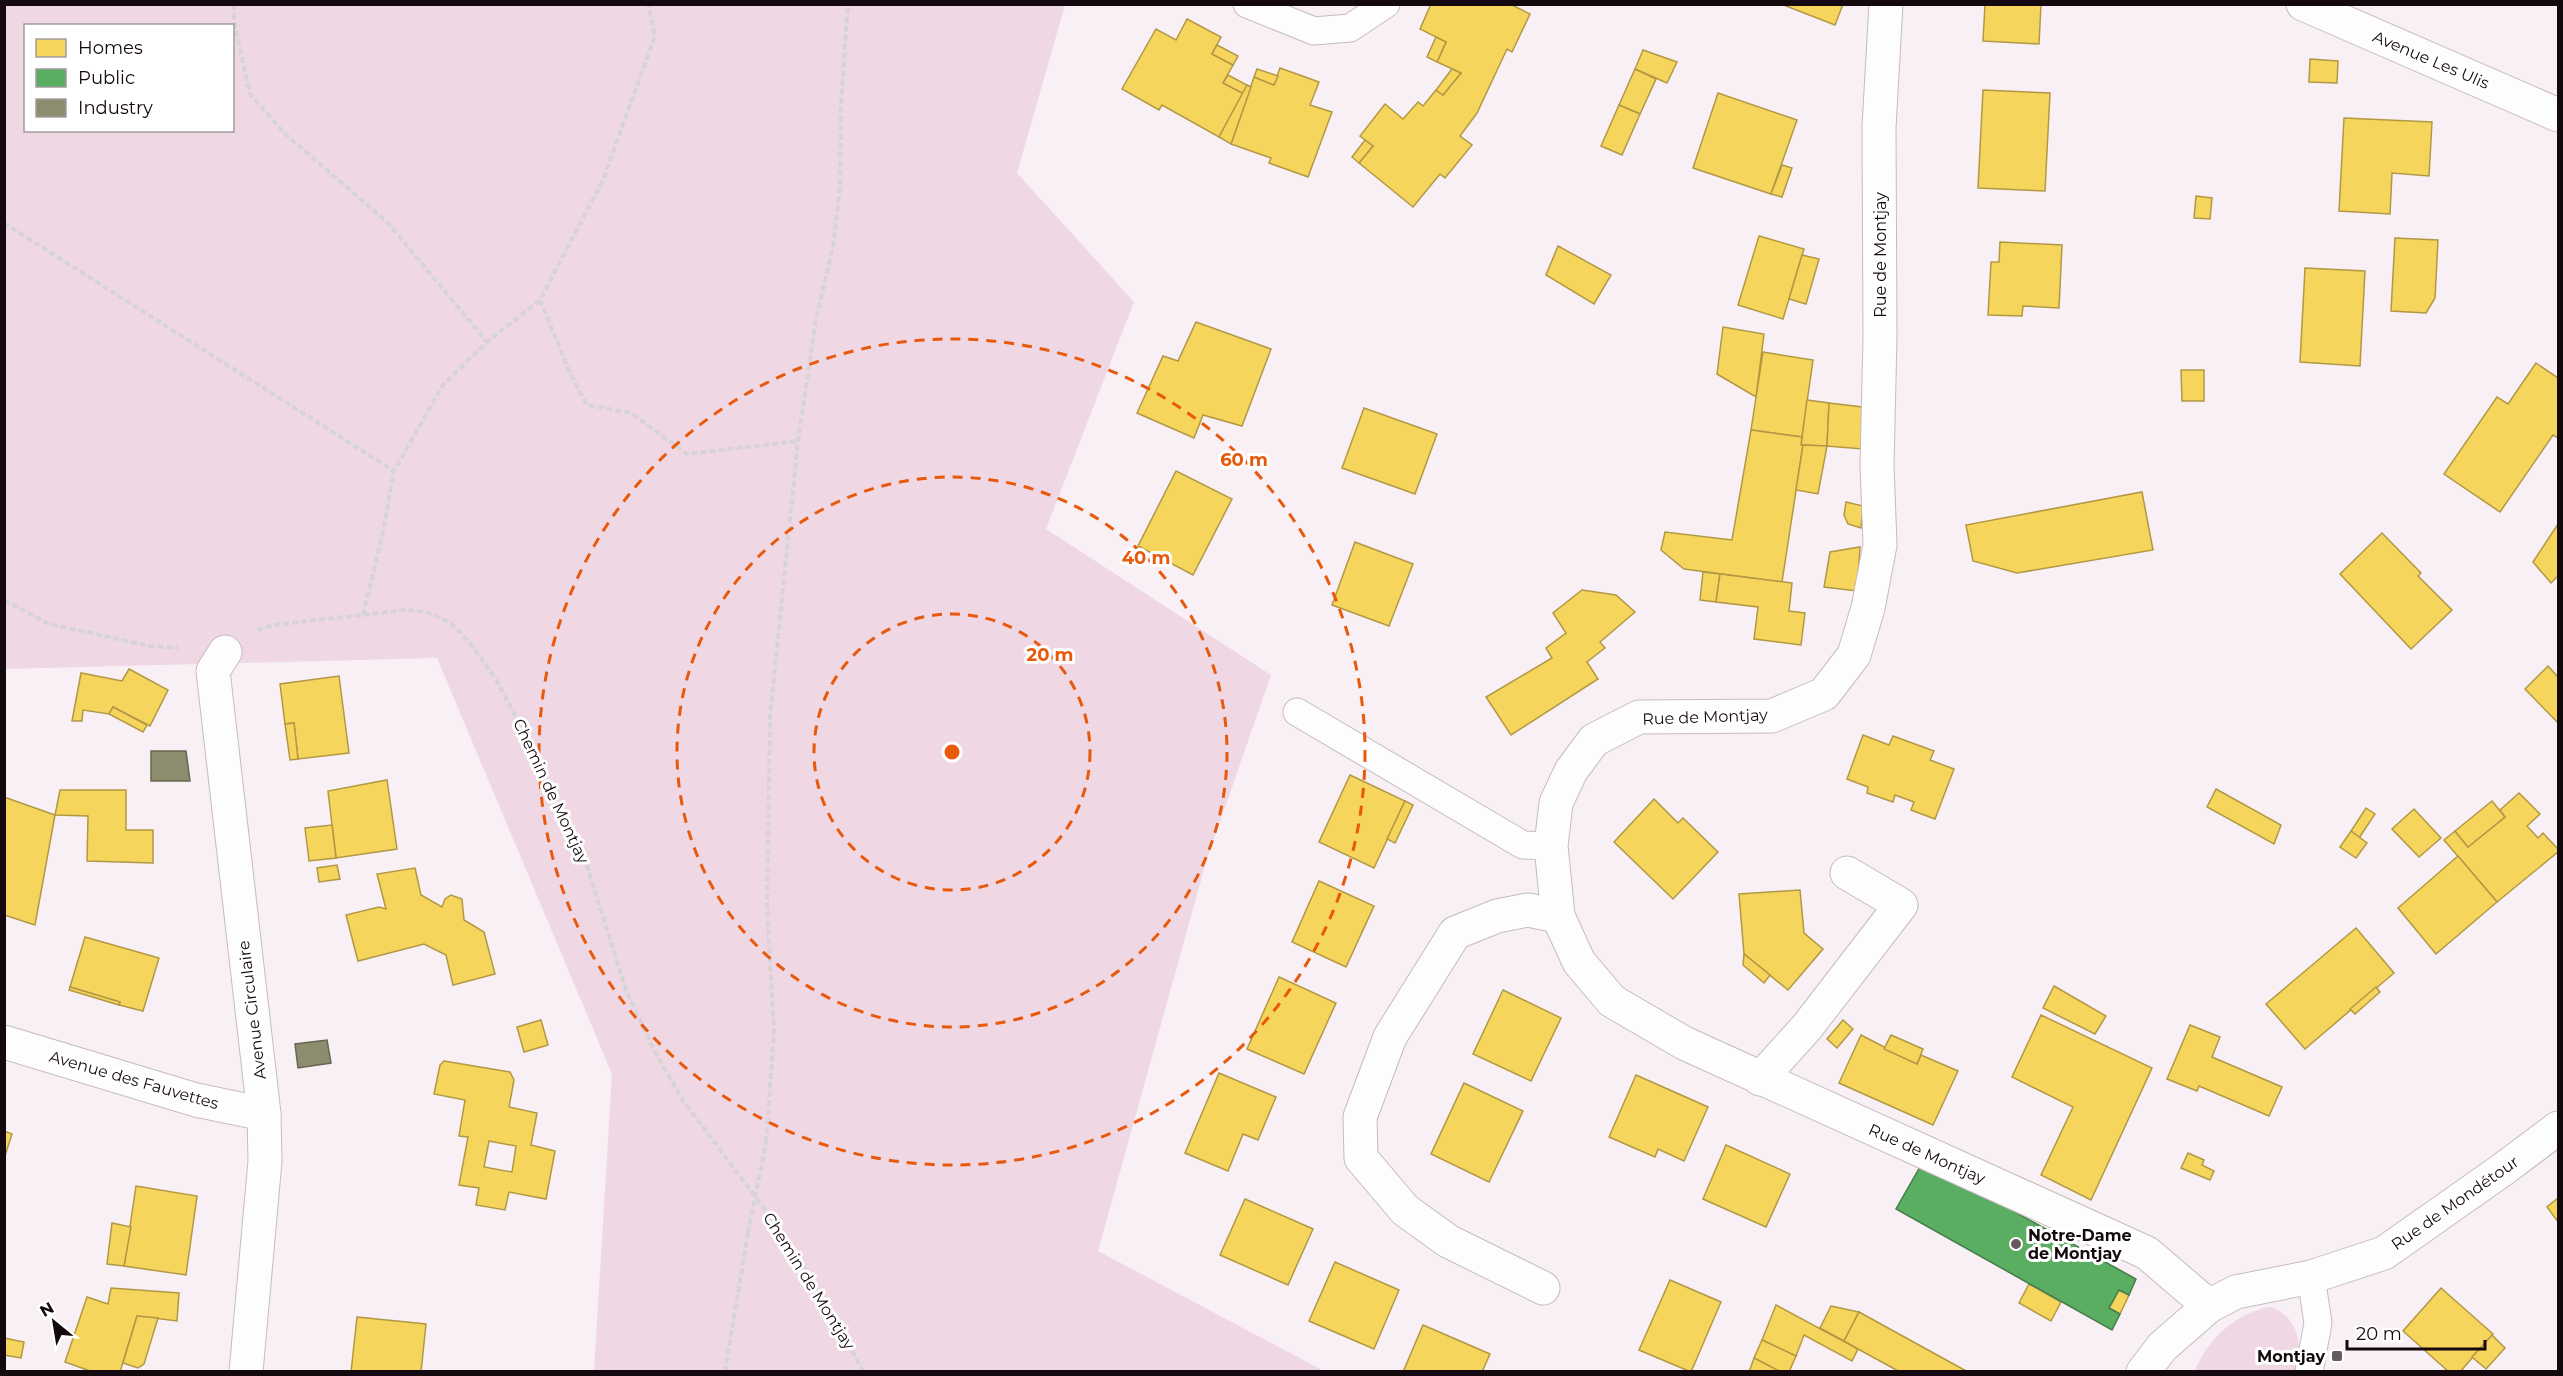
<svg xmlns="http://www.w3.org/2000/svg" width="2563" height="1376" viewBox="0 0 2563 1376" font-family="Montserrat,sans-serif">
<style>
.green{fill:#efd7e4;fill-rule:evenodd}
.homes{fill:#f6d55c;stroke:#b29845;stroke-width:1.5;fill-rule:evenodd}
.public{fill:#5aae61;stroke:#457c49;stroke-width:1.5}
.industry{fill:#8c8c6e;stroke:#686552;stroke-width:1.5}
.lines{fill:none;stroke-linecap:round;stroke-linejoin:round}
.lane-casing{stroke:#c5bbc0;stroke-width:29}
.street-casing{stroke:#c5bbc0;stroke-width:35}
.path{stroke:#d7d4d5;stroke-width:4;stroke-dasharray:6 3;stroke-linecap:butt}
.lane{stroke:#fefdfd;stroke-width:27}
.street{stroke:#fefdfd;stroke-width:33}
.path-bridge{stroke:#d7d4d5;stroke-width:4;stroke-dasharray:6 3;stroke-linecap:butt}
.ring{fill:none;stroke:#e8590c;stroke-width:3;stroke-dasharray:10 8}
.poi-dot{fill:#645a60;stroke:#fff;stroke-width:2}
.labels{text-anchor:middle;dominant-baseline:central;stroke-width:6;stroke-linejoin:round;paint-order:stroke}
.street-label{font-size:16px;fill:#150910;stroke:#fff}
.poi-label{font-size:16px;font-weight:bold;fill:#150910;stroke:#fff;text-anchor:start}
.centre{fill:#e8590c;stroke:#fff;stroke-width:3}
.ring-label{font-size:18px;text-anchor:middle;font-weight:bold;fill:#e8590c;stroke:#fff;stroke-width:6;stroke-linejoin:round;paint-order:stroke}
</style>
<rect width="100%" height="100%" fill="#f8f0f4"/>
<!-- green -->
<g class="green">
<path d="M4,5H1065L1017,173L1134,302L1046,529L1271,675L1206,862L1098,1251L1324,1371H594L612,1074L437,658L5,669ZM26,26H232V130H26Z"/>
<path d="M2270,1307C2299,1316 2301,1345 2299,1371L2194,1372C2208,1339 2235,1313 2270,1307Z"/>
</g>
<!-- homes -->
<g class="homes">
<polygon points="1431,4 1510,4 1530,14 1512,52 1507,49 1477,113 1460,136 1472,145 1445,178 1440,174 1413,207 1359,163 1373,146 1360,136 1385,104 1403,119 1418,102 1423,106 1436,90 1443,95 1461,73 1437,62 1446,42 1420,29"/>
<polygon points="1781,4 1843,4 1835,25"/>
<polygon points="1985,4 2041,4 2039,44 1983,41"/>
<polygon points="1187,19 1221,37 1212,54 1233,65 1223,83 1244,94 1219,137 1162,105 1159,110 1122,89 1156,29 1176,40"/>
<polygon points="1436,37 1446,42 1437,62 1427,57"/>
<polygon points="1217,45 1238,56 1233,65 1212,54"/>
<polygon points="1643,50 1677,62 1667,83 1635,69"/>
<polygon points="2310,59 2338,61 2337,83 2309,82"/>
<polygon points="1280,68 1319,82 1310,105 1332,112 1308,177 1269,163 1271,158 1231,144 1254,77 1274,85"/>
<polygon points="1257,69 1278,76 1274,85 1254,77"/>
<polygon points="1452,69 1461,73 1443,95 1436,90"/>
<polygon points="1635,69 1656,79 1640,114 1619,105"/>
<polygon points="1228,75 1247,85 1244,94 1223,83"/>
<polygon points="1247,85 1251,87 1231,144 1219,137"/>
<polygon points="1983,90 2050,93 2045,191 1978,188"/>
<polygon points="1718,93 1797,120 1771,194 1693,168"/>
<polygon points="1619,105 1640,114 1622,155 1601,146"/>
<polygon points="2344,118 2432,122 2429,176 2392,173 2390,214 2339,211"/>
<polygon points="1365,140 1373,146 1359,163 1352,157"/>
<polygon points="1782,165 1792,168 1782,197 1771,194"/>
<polygon points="2196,196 2212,198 2210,219 2194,218"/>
<polygon points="1759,236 1804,249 1783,319 1738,305"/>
<polygon points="2395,238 2438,240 2435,298 2426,313 2391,311"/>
<polygon points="2000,242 2062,245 2059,308 2023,306 2022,316 1988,315 1991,262 1999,262"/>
<polygon points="1558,246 1611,275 1594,304 1546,275"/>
<polygon points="1802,255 1819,259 1806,304 1789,299"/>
<polygon points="2305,268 2365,271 2360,366 2300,362"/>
<polygon points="1196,322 1271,349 1242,426 1203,415 1194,438 1137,413 1163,356 1178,361"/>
<polygon points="1723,327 1764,334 1756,397 1717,374"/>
<polygon points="1763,352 1813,360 1802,437 1751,430"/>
<polygon points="2536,363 2558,378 2558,438 2553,435 2500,512 2444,474 2497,397 2508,404"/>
<polygon points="2181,370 2204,370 2204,401 2182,401"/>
<polygon points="1807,400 1829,403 1827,446 1801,445"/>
<polygon points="1829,403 1862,407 1863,449 1827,446"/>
<polygon points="1364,408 1437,434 1415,494 1342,468"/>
<polygon points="1751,430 1802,437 1801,445 1803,445 1782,582 1684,569 1661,550 1665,532 1732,540"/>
<polygon points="1803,445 1827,446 1818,494 1796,490"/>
<polygon points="1176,471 1232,499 1193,575 1138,546"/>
<polygon points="2142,492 2153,550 2017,573 1973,561 1966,525"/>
<polygon points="1846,502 1863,506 1861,528 1848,524 1844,515"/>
<polygon points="2558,524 2558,576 2551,583 2533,562"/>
<polygon points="2382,533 2421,573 2418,576 2452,610 2411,649 2340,574"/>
<polygon points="1355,542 1413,564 1389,626 1332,605"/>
<polygon points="1860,547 1857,591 1824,587 1830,552"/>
<polygon points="1703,572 1720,574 1716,602 1700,600"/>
<polygon points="1720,574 1792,583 1789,611 1805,613 1801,645 1754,639 1758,607 1716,602"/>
<polygon points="1582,590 1616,595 1635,612 1600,642 1605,648 1587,662 1598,679 1511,735 1486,697 1552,658 1546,648 1566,633 1553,613"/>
<polygon points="2548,666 2558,677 2558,723 2525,689"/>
<polygon points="129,669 168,690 150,726 113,707 109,714 83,710 82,721 72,721 81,673 122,681"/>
<polygon points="339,676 349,753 298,759 294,723 285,724 280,684"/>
<polygon points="113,707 147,725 143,732 109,714"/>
<polygon points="294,723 298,759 290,760 285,724"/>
<polygon points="1863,735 1889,745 1893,736 1934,751 1930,760 1954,769 1935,819 1911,810 1914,802 1895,795 1893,802 1867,793 1868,787 1847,779"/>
<polygon points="1350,775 1405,801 1374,868 1319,842"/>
<polygon points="387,780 397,849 336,858 328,791"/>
<polygon points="2216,789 2281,825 2274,844 2207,807"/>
<polygon points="60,790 126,790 126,830 153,830 153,863 87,861 88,816 55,815"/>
<polygon points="2519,793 2540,814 2527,826 2538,838 2543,833 2558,849 2558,852 2497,902 2444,840 2455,831 2468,847 2505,817 2500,810"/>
<polygon points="4,797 55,815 35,925 4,915"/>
<polygon points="1654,799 1678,823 1683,818 1718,852 1673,899 1614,842"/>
<polygon points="1405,801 1413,805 1395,843 1387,839"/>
<polygon points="2492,801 2505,817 2468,847 2455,831"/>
<polygon points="2366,808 2375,814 2359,838 2351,831"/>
<polygon points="2414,809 2441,838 2419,857 2392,829"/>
<polygon points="332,825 336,858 309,861 305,828"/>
<polygon points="2351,831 2367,843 2356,858 2340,847"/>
<polygon points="2458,856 2497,902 2436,954 2398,908"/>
<polygon points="337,865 340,879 319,882 317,868"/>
<polygon points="415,868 421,895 442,907 445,899 451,895 462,899 464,920 484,932 495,974 453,985 446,955 424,944 358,961 346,915 379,907 386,909 377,874"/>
<polygon points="1319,881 1374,906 1346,967 1292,942"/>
<polygon points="1800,890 1804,933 1823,949 1788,990 1744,954 1739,894"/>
<polygon points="2356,928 2394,973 2305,1049 2266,1004"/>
<polygon points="85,937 159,958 143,1011 119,1005 120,1002 70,987"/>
<polygon points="1744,954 1770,975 1764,983 1743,965"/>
<polygon points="1279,977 1336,1003 1304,1074 1247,1049"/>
<polygon points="2054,986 2106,1016 2095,1034 2043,1008"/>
<polygon points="70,987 120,1002 119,1005 69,990"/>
<polygon points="2376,987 2380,992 2355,1014 2350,1009"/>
<polygon points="1503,990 1561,1018 1531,1081 1473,1054"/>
<polygon points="2041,1015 2152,1068 2091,1200 2041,1175 2073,1107 2012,1077"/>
<polygon points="541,1020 548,1045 524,1052 517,1027"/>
<polygon points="1843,1020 1853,1029 1837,1048 1827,1039"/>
<polygon points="2190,1025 2220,1037 2212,1057 2282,1087 2269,1116 2199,1086 2197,1091 2167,1079"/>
<polygon points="1861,1035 1917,1064 1921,1055 1958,1071 1933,1125 1839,1083"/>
<polygon points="1891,1035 1923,1049 1917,1064 1884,1049"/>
<path d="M444,1061L510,1072L514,1080L509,1107L537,1113L531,1145L555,1151L546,1199L509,1192L505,1210L476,1205L479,1188L459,1185L468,1137L459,1136L465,1100L434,1094L440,1065ZM489,1141L516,1146L512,1172L484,1167Z"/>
<polygon points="1219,1073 1276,1097 1258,1140 1243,1134 1228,1171 1185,1153"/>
<polygon points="1636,1075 1708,1107 1684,1161 1658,1149 1655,1157 1609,1137"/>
<polygon points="1464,1083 1523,1111 1489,1182 1431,1154"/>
<polygon points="4,1131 12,1134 4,1159"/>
<polygon points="1726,1145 1790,1174 1766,1227 1703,1199"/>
<polygon points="2188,1153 2204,1160 2202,1165 2214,1171 2210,1180 2181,1168"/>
<polygon points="136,1186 197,1196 186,1275 124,1266"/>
<polygon points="2558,1198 2558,1222 2547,1207"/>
<polygon points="1245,1199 1313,1229 1288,1285 1220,1255"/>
<polygon points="112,1223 131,1227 124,1266 107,1264"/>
<polygon points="1335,1262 1399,1290 1374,1349 1309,1321"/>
<polygon points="1670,1280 1721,1302 1691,1372 1639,1350"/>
<polygon points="2029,1284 2061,1302 2051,1321 2019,1303"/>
<polygon points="111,1288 179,1293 177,1321 137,1316 120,1372 93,1372 65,1362 87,1297 108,1304"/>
<polygon points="2441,1288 2493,1334 2460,1372 2449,1372 2403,1331"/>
<polygon points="2119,1290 2129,1295 2120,1314 2109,1308"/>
<polygon points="1776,1305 1858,1349 1852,1361 1804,1335 1796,1356 1762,1340"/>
<polygon points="1831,1306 1859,1312 1844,1341 1820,1328"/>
<polygon points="1859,1312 1968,1372 1900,1372 1858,1349 1844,1341"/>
<polygon points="137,1316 158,1318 144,1364 138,1368 123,1363"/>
<polygon points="357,1317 426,1324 421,1372 351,1372"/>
<polygon points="1423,1325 1490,1354 1482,1372 1403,1372"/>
<polygon points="2492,1335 2505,1348 2486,1369 2472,1357"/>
<polygon points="4,1338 24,1342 21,1358 4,1355"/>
<polygon points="1762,1340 1796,1356 1789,1372 1781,1372 1754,1358"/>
<polygon points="1754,1358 1781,1372 1749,1372"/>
</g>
<!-- public -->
<polygon class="public" points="1920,1167 2006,1207 2136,1279 2129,1295 2119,1290 2109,1308 2120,1314 2112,1330 1896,1209"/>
<!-- industry -->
<g class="industry">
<polygon points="151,751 186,751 190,781 151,781"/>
<polygon points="327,1040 331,1063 298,1068 295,1044"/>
</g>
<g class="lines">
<!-- lane casing -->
<g class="lane-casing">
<g id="lane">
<polyline points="1247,4 1314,31 1350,28 1386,4"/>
<polyline points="1297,712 1523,845 1551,846"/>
<polyline points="2309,1372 2318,1323 2311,1277"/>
</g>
</g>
<!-- street casing -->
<g class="street-casing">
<g id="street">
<polyline points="1886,4 1879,127 1880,337 1877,465 1880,545 1868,608 1854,655 1824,694 1772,716 1639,717 1594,740 1571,771 1556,803 1551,846 1558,916 1579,962 1612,1001 1684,1043 2147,1253 2209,1306"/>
<polyline points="2303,4 2558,115"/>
<polyline points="225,652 213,671 264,1114 265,1161 246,1372"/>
<polyline points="4,1042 196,1100 264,1114"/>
<polyline points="1760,1079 1807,1027 1901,905 1847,873"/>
<polyline points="1543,1288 1448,1241 1405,1210 1361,1158 1360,1117 1390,1037 1455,933 1497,916 1528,910 1558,916"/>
<polyline points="2143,1372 2162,1347 2209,1306 2236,1292 2311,1277 2384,1253 2502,1170 2558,1128"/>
</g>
</g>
<!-- path -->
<g class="path">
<polyline points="234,4 234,21 250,94 284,133 388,223 487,342"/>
<polyline points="4,223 394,471"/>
<polyline points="540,300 570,373 587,405 631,413 687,454 798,441"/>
<polyline points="4,600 49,624 150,646 178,648"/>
<polyline points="363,615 383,532 394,471 443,385 487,342 540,300 603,180 655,36 648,4"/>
<polyline points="257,630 273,625 405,610 427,612 451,623 471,644 497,681 531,746 587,866 626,990 654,1050 682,1099 784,1235 840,1327 863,1372"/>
<polyline points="766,1142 774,1032 767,905 770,717 798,441 816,319 833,246 840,188 841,104 848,4"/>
<polyline points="725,1372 748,1233"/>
</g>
<!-- lane -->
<use href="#lane" class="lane"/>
<!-- street -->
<use href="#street" class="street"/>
<!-- path-bridge -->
<polyline class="path-bridge" points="748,1233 766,1142"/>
</g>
<!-- distance rings -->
<g class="ring">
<circle cx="952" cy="752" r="138"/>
<circle cx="952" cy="752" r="275"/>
<circle cx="952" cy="752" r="413"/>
</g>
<!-- markers -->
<g class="poi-dot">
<circle cx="2016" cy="1244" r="6"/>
<rect x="2331" y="1350" width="12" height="12" rx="3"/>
</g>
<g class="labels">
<!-- street labels -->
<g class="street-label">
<text transform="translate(2431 60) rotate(23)">Avenue Les Ulis</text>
<text transform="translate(1880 255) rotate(-90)">Rue de Montjay</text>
<text transform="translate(1705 717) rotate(-2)">Rue de Montjay</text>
<text transform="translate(551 791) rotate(65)">Chemin de Montjay</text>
<text transform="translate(252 1010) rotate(-97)">Avenue Circulaire</text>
<text transform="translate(134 1080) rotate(16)">Avenue des Fauvettes</text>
<text transform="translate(1927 1154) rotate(24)">Rue de Montjay</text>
<text transform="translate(2455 1203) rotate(-35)">Rue de Mondétour</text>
<text transform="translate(809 1281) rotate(58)">Chemin de Montjay</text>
</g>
<!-- poi labels -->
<g class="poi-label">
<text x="2028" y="1235">Notre-Dame<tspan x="2028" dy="18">de Montjay</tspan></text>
<text x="2325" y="1356" text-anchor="end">Montjay</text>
</g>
</g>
<circle cx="952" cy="752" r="9" class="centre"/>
<g class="ring-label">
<text x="1244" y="466">60 m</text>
<text x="1146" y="564">40 m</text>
<text x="1050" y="661">20 m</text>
</g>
<!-- border -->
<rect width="2563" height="1376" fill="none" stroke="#150910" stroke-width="12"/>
<!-- legend -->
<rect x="24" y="24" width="210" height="108" fill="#ffffff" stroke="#a19d9f" stroke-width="1.5"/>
<rect x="36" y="39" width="30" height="18" fill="#f6d55c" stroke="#a19d9f" stroke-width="1.5"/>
<text x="78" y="54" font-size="18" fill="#150910">Homes</text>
<rect x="36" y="69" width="30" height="18" fill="#5aae61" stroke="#a19d9f" stroke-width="1.5"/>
<text x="78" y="84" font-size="18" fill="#150910">Public</text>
<rect x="36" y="99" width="30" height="18" fill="#8c8c6e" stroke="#a19d9f" stroke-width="1.5"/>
<text x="78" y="114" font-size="18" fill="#150910">Industry</text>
<!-- north arrow -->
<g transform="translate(54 1322) rotate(330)" stroke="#ffffff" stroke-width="4.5" paint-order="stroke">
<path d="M0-4.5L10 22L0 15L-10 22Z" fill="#150910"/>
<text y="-9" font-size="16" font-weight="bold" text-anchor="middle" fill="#150910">N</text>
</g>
<!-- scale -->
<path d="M2347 1340v9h138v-9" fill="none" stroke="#150910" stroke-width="3"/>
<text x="2356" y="1340" font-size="18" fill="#150910" stroke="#ffffff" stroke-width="4.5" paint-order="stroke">20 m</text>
</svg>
